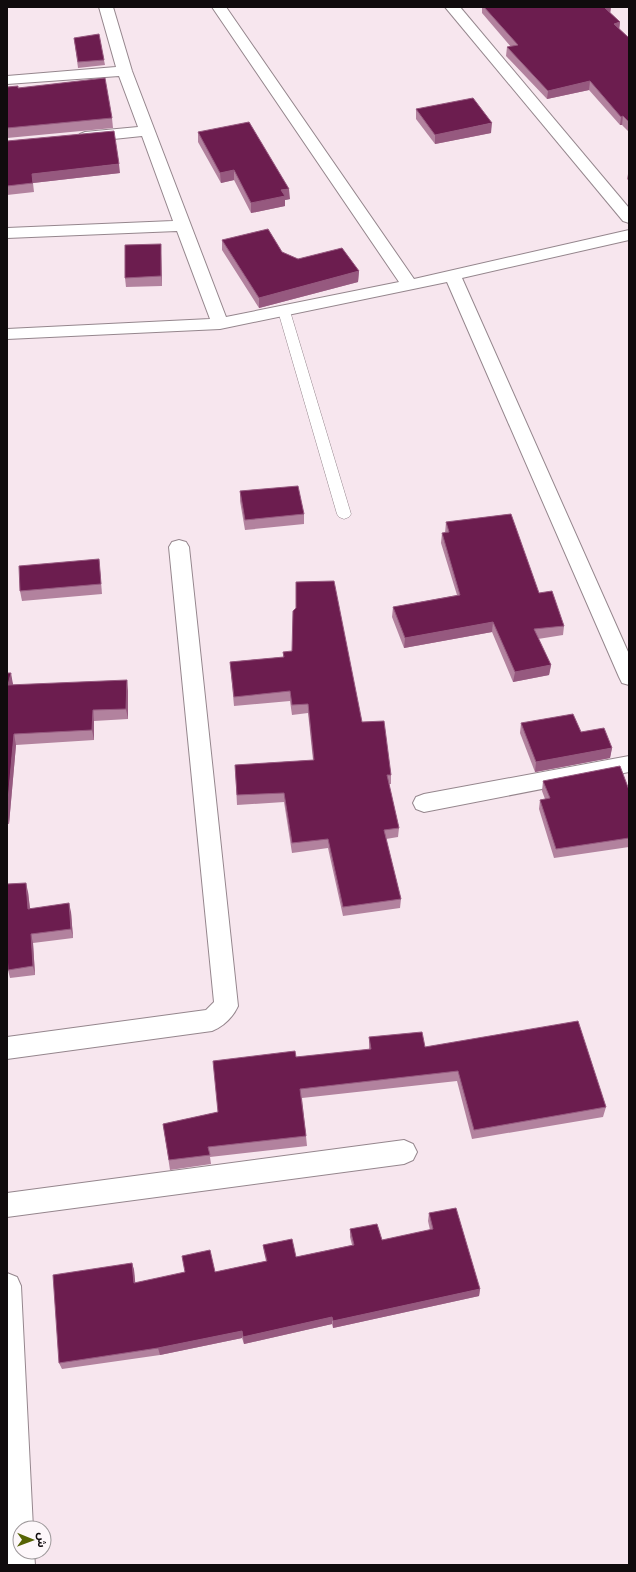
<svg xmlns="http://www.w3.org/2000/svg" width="636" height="1572" viewBox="0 0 636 1572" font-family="'Fira Sans Condensed','Noto Sans Arabic',sans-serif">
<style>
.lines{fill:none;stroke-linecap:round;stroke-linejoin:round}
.lane-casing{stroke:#95868d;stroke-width:1}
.street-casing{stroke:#95868d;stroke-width:2}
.lane{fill:#fff;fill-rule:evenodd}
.street{fill:#fff;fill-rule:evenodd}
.wall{fill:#b2829e}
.shaded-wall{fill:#96597f}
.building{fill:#6c1d4f;stroke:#96597f}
</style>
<rect width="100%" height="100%" fill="#f7e6ee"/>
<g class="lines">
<!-- lane casing -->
<g class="lane-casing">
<polygon id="lane" points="284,307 288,308 290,311 351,514 349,517 344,519 339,517 337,514 278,311 280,308"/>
</g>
<!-- street casing -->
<g class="street-casing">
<g id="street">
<polygon points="99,7 113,7 132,71 226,317 399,282 212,7 226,7 414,279 629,230 629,240 462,278 629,654 629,685 622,683 619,677 447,282 220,329 7,339 7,329 210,319 177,231 7,238 7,228 173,221 142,136 85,142 80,140 77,137 80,134 85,132 138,127 119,76 7,84 7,76 116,67"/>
<polygon points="445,7 460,7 629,208 629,223 623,221"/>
<path d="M179,540L186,542L189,547L238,1006C233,1017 224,1026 212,1031L7,1059V1037L206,1010L214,1002L169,547L172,542Z"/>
<polygon points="629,756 629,772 424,812 416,809 413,803 416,797 424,794"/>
<polygon points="404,1140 413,1144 417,1152 413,1160 404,1164 7,1217 7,1193"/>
<polygon points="7,1273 17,1277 21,1286 33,1528 20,1528 20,1552 34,1552 35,1565 7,1565"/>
</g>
</g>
<!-- lane -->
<use href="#lane" class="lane"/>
<!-- street -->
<use href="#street" class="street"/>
</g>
<!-- wall -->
<g class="wall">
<polygon points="481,7 611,7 610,13 620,22 619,29 629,38 629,132 622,125 620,125 589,90 547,99 506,56 507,47 511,47 482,13 482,8"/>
<polygon points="74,38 104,60 105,65 78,68"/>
<polygon points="7,87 18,88 112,118 113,128 7,138"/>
<polygon points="416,109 491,133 435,144 416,119"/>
<polygon points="198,132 290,199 285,200 285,206 251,213 234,180 221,183 198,142"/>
<polygon points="7,141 120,173 33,183 34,192 7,195"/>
<polygon points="629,169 629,181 627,179"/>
<polygon points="222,240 282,252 298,259 359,271 358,282 259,308 222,250"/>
<polygon points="161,253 162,286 126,287 125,278"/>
<polygon points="240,491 304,514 304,524 245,530 240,501"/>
<polygon points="446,522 539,593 564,626 563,635 538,639 551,665 549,675 513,682 492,632 404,648 392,617 393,607 457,595 441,543 442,533 445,533"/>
<polygon points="99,559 100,569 102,594 22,601 20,591"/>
<polygon points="283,652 362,722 391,775 391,784 389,784 399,828 398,837 386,839 401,899 400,908 343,916 328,848 292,853 284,802 237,805 235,765 313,760 308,713 292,715 290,701 234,706 230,662 283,657"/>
<polygon points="7,673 13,684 13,685 128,691 128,719 94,721 94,740 16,745 9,824 7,824"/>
<polygon points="521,723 581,732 612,748 610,758 535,772 520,733"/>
<polygon points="543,781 629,790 629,847 554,858 539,809 540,800 545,799 542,791"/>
<polygon points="28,892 30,908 71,912 73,938 33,943 35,975 10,978 8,970"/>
<polygon points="369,1037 425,1047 606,1107 603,1117 472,1139 457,1081 302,1098 306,1136 307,1146 210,1157 211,1164 170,1170 163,1124 218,1112 296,1057 369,1050"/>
<polygon points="429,1213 480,1289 479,1296 333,1328 332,1324 244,1344 242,1338 160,1355 62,1369 59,1363 132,1263 134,1270 135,1283 215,1272 266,1261 264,1252 263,1245 296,1257 352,1245 350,1237 350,1229 382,1240 430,1230 428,1221"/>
</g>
<!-- shaded-wall -->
<g class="shaded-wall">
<polygon points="604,7 611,7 610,14"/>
<polygon points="620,22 619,31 614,24"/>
<polygon points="590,81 589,90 547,99 548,91"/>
<polygon points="623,116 622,125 620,125 621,117"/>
<polygon points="492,123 491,133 435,144 435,135"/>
<polygon points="119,164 120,173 33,183 34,192 32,174"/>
<polygon points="234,170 234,180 221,183 220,173"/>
<polygon points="289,189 290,199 285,200 285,206 251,213 251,203 281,190"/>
<polygon points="161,244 161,253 162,286 161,276"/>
<polygon points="359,271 358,282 259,308 259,298"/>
<polygon points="493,622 492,632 404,648 405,638"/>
<polygon points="551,665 549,675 513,682 515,672"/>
<polygon points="11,673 13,684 11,696 8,685"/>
<polygon points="127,680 128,691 128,719 126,709"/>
<polygon points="93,710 94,721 94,740 92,730"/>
<polygon points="14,734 16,745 9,824 7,812"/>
<polygon points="612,748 610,758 535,772 536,762"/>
<polygon points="26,883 28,892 31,918 28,909"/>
<polygon points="69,903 71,912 73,938 71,929"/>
<polygon points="31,934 33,943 35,975 33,966"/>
<polygon points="132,1263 134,1270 136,1290 134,1283"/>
<polygon points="480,1289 479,1296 333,1328 333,1321"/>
<polygon points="332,1317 332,1324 244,1344 243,1337"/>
<polygon points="242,1331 242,1338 160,1355 158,1348"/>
</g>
<!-- building -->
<g class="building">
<polygon points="484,7 605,7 604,7 620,22 614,24 629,38 629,122 623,116 621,117 590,81 548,91 507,47 518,45"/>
<polygon points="99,34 104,60 78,62 74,38"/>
<polygon points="105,78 112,118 7,128 7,87 18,86 18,88"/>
<polygon points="473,98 492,123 435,135 416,109"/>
<polygon points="249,122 289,189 281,190 285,196 251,203 234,170 220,173 198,132"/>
<polygon points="114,131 119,164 32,174 33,183 7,186 7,141"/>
<polygon points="268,229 282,252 298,259 342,248 359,271 259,298 222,240"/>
<polygon points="161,244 161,276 125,278 125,245"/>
<polygon points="298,486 304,514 245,520 240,491"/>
<polygon points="511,514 539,593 552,591 564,626 534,629 551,665 515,672 493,622 405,638 393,607 460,595 442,533 449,532 446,522"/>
<polygon points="99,559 101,584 20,591 19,566"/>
<polygon points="334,581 362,722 384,721 391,775 387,775 399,828 384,830 401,899 343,907 328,839 292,843 284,793 237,795 235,765 314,760 308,704 292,705 290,691 234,697 230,662 284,657 283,652 292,651 293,611 296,608 296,582"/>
<polygon points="7,673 11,673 8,685 127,680 126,709 93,710 92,730 14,734 7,812"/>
<polygon points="573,714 581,732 604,728 612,748 536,762 521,723"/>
<polygon points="620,766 629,790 629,838 556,849 540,800 550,798 543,781"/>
<polygon points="26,883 28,909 69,903 71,929 31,934 33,966 8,970 7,955 7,884"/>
<polygon points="578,1021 606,1107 474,1130 458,1071 300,1089 306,1136 208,1147 210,1155 169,1160 163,1124 218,1112 213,1061 295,1051 296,1057 371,1049 369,1037 422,1032 425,1047"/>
<polygon points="456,1208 480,1289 333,1321 332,1317 243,1337 242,1331 158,1348 59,1363 53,1275 132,1263 134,1283 185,1272 182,1256 210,1250 215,1272 267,1261 263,1245 292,1239 296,1257 354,1245 350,1229 377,1224 382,1240 433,1229 429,1213"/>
</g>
<!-- border -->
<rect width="636" height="1572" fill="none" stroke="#100b0d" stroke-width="16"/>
<!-- north arrow -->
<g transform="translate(32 1540) rotate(91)"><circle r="19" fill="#fdf7fa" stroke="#9e999b"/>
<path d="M0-3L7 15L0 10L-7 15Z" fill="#566304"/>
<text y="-6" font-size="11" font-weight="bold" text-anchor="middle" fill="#100b0d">ش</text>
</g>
</svg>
